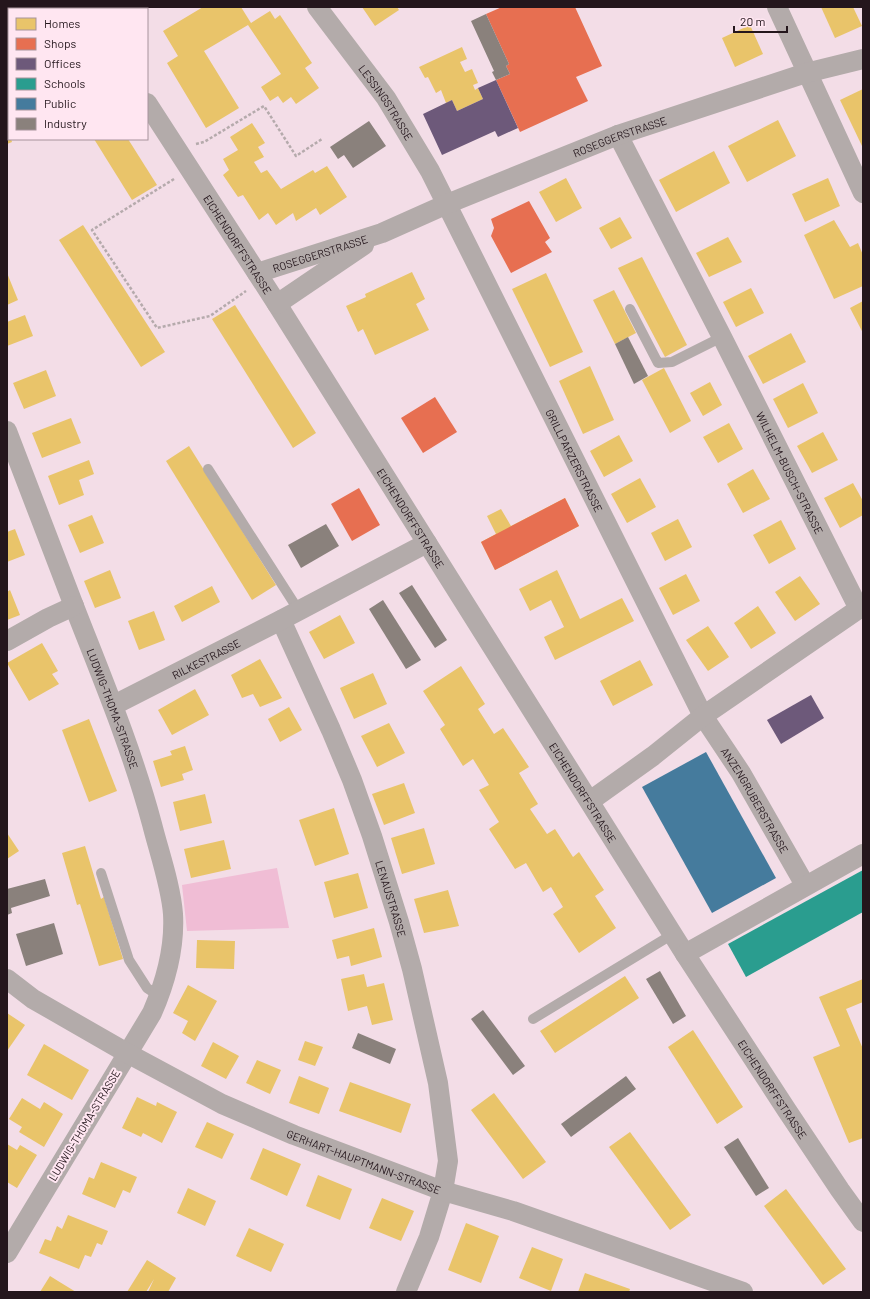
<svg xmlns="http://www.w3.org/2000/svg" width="870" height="1299" viewBox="0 0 870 1299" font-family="Barlow,sans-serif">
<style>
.green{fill:#f0bdd5}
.homes{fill:#e9c46a}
.shops{fill:#e76f51}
.offices{fill:#6d597a}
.schools{fill:#2a9d8f}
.public{fill:#457b9d}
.industry{fill:#8a817c}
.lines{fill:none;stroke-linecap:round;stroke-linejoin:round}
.path{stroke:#b5aaac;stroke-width:2.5;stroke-dasharray:3 2;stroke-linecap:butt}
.lane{stroke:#b3abaa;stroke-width:10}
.street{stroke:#b3abaa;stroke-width:20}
.labels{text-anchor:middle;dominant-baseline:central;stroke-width:4;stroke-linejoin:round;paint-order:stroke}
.street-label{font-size:11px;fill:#24161c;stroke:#ffe6f1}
</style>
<rect width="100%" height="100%" fill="#f3dde7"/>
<!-- green -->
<polygon class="green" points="277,868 289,928 187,931 182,885"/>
<!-- homes -->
<g class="homes">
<polygon points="7,7 32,7 33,9 9,9 9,48 7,49"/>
<polygon points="203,7 241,7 251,23 270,11 275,19 280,15 312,63 305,68 319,88 296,104 291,97 283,103 278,96 270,101 261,87 281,74 248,25 204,51 239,108 206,128 167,63 178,56 163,31"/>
<polygon points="362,7 397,7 399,10 375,26"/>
<polygon points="821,7 853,7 862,26 835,38"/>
<polygon points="750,25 763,54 735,67 722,38"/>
<polygon points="462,47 467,59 460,62 465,72 472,69 478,83 473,85 475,90 478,88 483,99 457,111 452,100 446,103 441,90 436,93 428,77 425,78 419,67"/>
<polygon points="863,89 863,145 862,146 840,100"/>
<polygon points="778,120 796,156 747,182 728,146"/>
<polygon points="252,123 265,143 258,147 264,157 254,162 261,173 267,170 281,189 313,170 315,173 327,166 347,197 320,215 316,208 296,221 293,213 276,225 268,213 259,220 243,195 238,197 223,175 229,170 223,159 238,150 230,137"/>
<polygon points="7,129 9,139 11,139 12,142 7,144"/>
<polygon points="94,139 128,139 157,185 132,200"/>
<polygon points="714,151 730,183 676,212 659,180"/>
<polygon points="566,178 582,208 556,222 539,192"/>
<polygon points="828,178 840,206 805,222 792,194"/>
<polygon points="620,217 632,238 611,249 599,228"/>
<polygon points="834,220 850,247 858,243 863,255 863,286 834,299 804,235"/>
<polygon points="83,225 165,352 141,367 59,240"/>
<polygon points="728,237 742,262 709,277 696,253"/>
<polygon points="642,257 687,345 665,357 618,268"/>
<polygon points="412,272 425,299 416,304 429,330 375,355 363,329 358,332 346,306 366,297 365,294"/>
<polygon points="7,273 18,300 7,305"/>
<polygon points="546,273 583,352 550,367 512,289"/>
<polygon points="751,288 764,313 736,327 723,302"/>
<polygon points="614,290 636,333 615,344 593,300"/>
<polygon points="863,301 863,333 850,308"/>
<polygon points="235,305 316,433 293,448 212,319"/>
<polygon points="25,315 33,336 7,346 7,322"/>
<polygon points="791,333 806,362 763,384 748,356"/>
<polygon points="590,366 614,420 583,434 559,381"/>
<polygon points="664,368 691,421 670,433 642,380"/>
<polygon points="46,370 56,396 24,409 13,383"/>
<polygon points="710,382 722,405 703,416 690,393"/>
<polygon points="803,383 818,413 788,428 773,399"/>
<polygon points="71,418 81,443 42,458 32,433"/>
<polygon points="729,423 743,449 718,463 703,437"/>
<polygon points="823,432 838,460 812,473 797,446"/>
<polygon points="619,435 633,461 604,477 590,451"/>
<polygon points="189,446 276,585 252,600 166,461"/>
<polygon points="89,460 94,474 79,480 84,495 59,505 48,476"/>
<polygon points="753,469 770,499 743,513 727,484"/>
<polygon points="640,478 656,507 627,523 611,494"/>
<polygon points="853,483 863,501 863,515 840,528 824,498"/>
<polygon points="565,498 579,526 495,570 481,542 496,534 487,516 501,509 511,526"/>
<polygon points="92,515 104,543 80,553 68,525"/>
<polygon points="678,519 692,547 665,561 651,533"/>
<polygon points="781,520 796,549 769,564 753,535"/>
<polygon points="15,529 25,555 7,562 7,532"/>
<polygon points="110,570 121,598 95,608 84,581"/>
<polygon points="557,570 580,619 622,598 634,621 555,660 544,637 564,627 551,600 530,611 519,589"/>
<polygon points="686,574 700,601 673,615 659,588"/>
<polygon points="800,576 820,604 795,621 775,592"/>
<polygon points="212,586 220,602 182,622 174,606"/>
<polygon points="10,590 20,615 7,620 7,592"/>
<polygon points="758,606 776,633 751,649 734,623"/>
<polygon points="154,611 165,640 139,650 128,621"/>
<polygon points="340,615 355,643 324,659 309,632"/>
<polygon points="708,626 729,657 708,671 686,640"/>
<polygon points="42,643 58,671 52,674 59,684 29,701 7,663"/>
<polygon points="260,659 282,698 260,707 253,694 242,698 231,675"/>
<polygon points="640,660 653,685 613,706 600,681"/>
<polygon points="461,666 485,704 478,709 494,734 503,728 529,767 519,773 538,804 530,809 547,834 555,829 573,857 579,852 604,890 595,896 616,928 579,953 553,914 563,907 551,887 543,892 526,863 515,869 489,829 499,822 479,790 489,785 473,759 463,766 440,729 445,725 423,691"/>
<polygon points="373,673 387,704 354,719 340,688"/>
<polygon points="195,689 209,715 172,735 158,710"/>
<polygon points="289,707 302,730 280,742 268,719"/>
<polygon points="89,719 117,791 89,802 62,730"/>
<polygon points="389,723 405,753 377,767 361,736"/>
<polygon points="185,746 193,770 182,774 184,780 161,787 153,761 172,755 170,751"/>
<polygon points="404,783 415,813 384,825 372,794"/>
<polygon points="205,794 212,823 180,831 173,802"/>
<polygon points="334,808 349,854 315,866 299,820"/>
<polygon points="424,828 435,864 402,874 391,838"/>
<polygon points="7,833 19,851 7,859"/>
<polygon points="224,840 231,869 191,878 184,849"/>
<polygon points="85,846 101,899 104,897 123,959 99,966 80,904 77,905 62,853"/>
<polygon points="358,873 368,908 334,918 324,882"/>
<polygon points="448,890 459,926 424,933 414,899"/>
<polygon points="374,928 382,957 351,966 349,956 337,959 332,940"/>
<polygon points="197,940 235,941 234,969 196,968"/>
<polygon points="364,974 367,987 384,983 393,1020 372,1025 367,1006 348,1011 341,979"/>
<polygon points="625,976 639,998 555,1053 540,1031"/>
<polygon points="863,979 863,1002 846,1009 863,1049 863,1138 849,1143 813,1057 840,1046 819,997"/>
<polygon points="188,985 217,1001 195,1041 182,1033 188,1021 173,1013"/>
<polygon points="7,1013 25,1025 7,1051"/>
<polygon points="693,1030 743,1107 717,1124 668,1047"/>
<polygon points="305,1041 323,1047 315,1066 298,1060"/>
<polygon points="213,1042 239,1056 226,1079 201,1066"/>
<polygon points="44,1044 89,1070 72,1100 27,1075"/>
<polygon points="257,1060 281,1070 270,1094 246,1083"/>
<polygon points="299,1076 329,1088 319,1114 289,1103"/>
<polygon points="350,1082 411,1104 401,1133 339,1111"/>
<polygon points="494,1093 546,1162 523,1179 471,1110"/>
<polygon points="137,1097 156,1106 157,1102 177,1112 162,1143 143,1133 141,1137 122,1128"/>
<polygon points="22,1098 40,1109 44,1102 63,1114 44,1147 19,1132 22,1127 9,1119"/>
<polygon points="207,1122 234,1134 222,1159 195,1147"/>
<polygon points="630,1132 691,1215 670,1230 609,1147"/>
<polygon points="7,1144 17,1150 20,1145 37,1155 17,1188 7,1182"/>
<polygon points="263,1148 301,1164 287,1196 250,1179"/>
<polygon points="101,1162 137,1177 130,1193 123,1190 115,1208 82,1194 89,1177 94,1179"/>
<polygon points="318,1175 352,1189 340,1220 306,1206"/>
<polygon points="188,1188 216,1201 205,1226 177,1213"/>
<polygon points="786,1189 846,1269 823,1285 764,1206"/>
<polygon points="382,1198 414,1211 401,1241 369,1228"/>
<polygon points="68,1215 108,1231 102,1245 97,1243 91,1257 85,1255 79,1269 39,1253 45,1239 51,1241 57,1226 62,1229"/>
<polygon points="466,1223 499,1236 481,1283 448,1270"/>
<polygon points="249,1228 284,1244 271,1272 236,1256"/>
<polygon points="532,1247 563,1259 551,1291 519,1278"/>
<polygon points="147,1260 176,1278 168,1292 148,1292 154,1279 146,1292 127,1292"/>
<polygon points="585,1273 630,1289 629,1292 578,1292"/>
<polygon points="50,1276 58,1281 76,1292 40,1292"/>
</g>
<!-- shops -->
<g class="shops">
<polygon points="502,7 575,7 602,66 576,77 588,101 520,132 496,80 510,74 506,66 509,64 486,14"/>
<polygon points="529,201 550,238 545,242 552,252 511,273 491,236 494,228 491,219"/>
<polygon points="435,397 457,432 423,453 401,418"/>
<polygon points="359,488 380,525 352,541 331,504"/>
<polygon points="565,498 579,526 495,570 481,542"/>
</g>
<!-- offices -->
<g class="offices">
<polygon points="496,80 518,128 498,137 495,131 442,155 423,114 452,100 457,111 483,99 478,88"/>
<polygon points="811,695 824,718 781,744 767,720"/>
</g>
<!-- schools -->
<polygon class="schools" points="863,870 863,912 746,977 728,944"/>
<!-- public -->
<polygon class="public" points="706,752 776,878 712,913 642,787"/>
<!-- industry -->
<g class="industry">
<polygon points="486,14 509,64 506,66 510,74 496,80 492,72 494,71 471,21"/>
<polygon points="369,121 386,146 353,168 344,155 338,159 330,147"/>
<polygon points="628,337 648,376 634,384 615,344"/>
<polygon points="326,524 339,546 301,568 288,545"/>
<polygon points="412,585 447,640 435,648 399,593"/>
<polygon points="383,600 421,660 406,669 369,609"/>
<polygon points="45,879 50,896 11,908 12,913 7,915 7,899 8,898 7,889"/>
<polygon points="54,923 63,954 26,966 16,934"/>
<polygon points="660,971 686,1016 673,1024 646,979"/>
<polygon points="483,1010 525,1066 513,1075 471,1019"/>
<polygon points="358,1033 396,1049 390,1064 352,1048"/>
<polygon points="626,1076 636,1089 571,1137 561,1124"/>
<polygon points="738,1138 769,1188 756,1196 724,1147"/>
</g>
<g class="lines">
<!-- path -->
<g class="path">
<polyline points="196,144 204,142 264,106 296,156 322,139"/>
<polyline points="174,179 92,230 157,328 210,316 246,291"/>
</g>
<!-- lane -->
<g class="lane">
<polyline points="630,309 658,363 672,362 722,337"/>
<polyline points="208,469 299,611"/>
<polyline points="101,873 129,960 147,988 159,996"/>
<polyline points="533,1019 673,934"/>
</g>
<!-- street -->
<g class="street">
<polyline points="85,7 87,9"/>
<path id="s1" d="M317,7L386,98L430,171L703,716L741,773L805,885"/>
<polyline points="777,7 863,193"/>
<path id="s2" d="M147,103L277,304L685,954L786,1109L840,1190L863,1222"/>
<path id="s3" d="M618,135L722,337L859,609"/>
<path id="s4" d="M257,273L382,233L447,204L618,135L806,73L863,59"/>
<polyline points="277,304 364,245"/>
<path id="s5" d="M7,431C29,489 52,548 74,606C102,678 132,749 152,824C159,852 171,886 173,914C175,949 166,981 152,1013L7,1253"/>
<path id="s6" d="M281,620L331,730L352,780L372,836L399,922L412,969L438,1083L448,1161L443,1191L429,1237L406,1292"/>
<polyline points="7,641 48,618 74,606"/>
<path id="s7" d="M114,705L281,620L427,543"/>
<polyline points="590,801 653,756 703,716 863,606"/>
<polyline points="685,954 863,854"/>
<path id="s8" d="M7,979L33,999L127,1053L222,1104L294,1135L443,1191L513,1211L743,1292"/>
</g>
</g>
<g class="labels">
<!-- street labels -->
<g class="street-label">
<text stroke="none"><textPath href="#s1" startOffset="118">LESSINGSTRASSE</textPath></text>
<text stroke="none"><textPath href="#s4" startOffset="388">ROSEGGERSTRASSE</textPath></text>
<text stroke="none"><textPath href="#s2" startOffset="168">EICHENDORFFSTRASSE</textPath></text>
<text stroke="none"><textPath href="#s4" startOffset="66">ROSEGGERSTRASSE</textPath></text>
<text stroke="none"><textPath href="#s1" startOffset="523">GRILLPARZERSTRASSE</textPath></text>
<text stroke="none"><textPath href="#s3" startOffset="379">WILHELM-BUSCH-STRASSE</textPath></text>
<text stroke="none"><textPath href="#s2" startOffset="492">EICHENDORFFSTRASSE</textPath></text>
<text stroke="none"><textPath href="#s7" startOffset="103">RILKESTRASSE</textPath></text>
<text stroke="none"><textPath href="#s5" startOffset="297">LUDWIG-THOMA-STRASSE</textPath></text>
<text stroke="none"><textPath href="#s2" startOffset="816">EICHENDORFFSTRASSE</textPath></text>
<text stroke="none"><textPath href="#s1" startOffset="908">ANZENGRUBERSTRASSE</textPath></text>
<text stroke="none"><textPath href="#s6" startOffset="300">LENAUSTRASSE</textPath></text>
<text stroke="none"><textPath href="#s2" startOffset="1168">EICHENDORFFSTRASSE</textPath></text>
<text transform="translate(84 1125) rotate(-59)">LUDWIG-THOMA-STRASSE</text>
<text stroke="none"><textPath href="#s8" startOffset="402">GERHART-HAUPTMANN-STRASSE</textPath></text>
</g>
</g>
<!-- border -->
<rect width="870" height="1299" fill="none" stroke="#24161c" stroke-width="16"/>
<!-- legend -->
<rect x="8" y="8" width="140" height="132" fill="#ffe6f1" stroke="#a7939c"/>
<rect x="16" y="18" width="20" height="12" fill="#e9c46a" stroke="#a7939c"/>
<text x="44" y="28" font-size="12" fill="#24161c">Homes</text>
<rect x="16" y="38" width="20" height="12" fill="#e76f51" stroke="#a7939c"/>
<text x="44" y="48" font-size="12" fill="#24161c">Shops</text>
<rect x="16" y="58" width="20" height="12" fill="#6d597a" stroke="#a7939c"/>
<text x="44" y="68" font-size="12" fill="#24161c">Offices</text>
<rect x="16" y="78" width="20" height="12" fill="#2a9d8f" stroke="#a7939c"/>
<text x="44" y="88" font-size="12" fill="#24161c">Schools</text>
<rect x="16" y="98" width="20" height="12" fill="#457b9d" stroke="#a7939c"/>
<text x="44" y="108" font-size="12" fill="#24161c">Public</text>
<rect x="16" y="118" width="20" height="12" fill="#8a817c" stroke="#a7939c"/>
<text x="44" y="128" font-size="12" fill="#24161c">Industry</text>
<!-- scale -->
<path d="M734 26v6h53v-6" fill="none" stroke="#24161c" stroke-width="2"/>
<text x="740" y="26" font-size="12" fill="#24161c" stroke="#ffe6f1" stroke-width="3" paint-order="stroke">20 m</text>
</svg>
